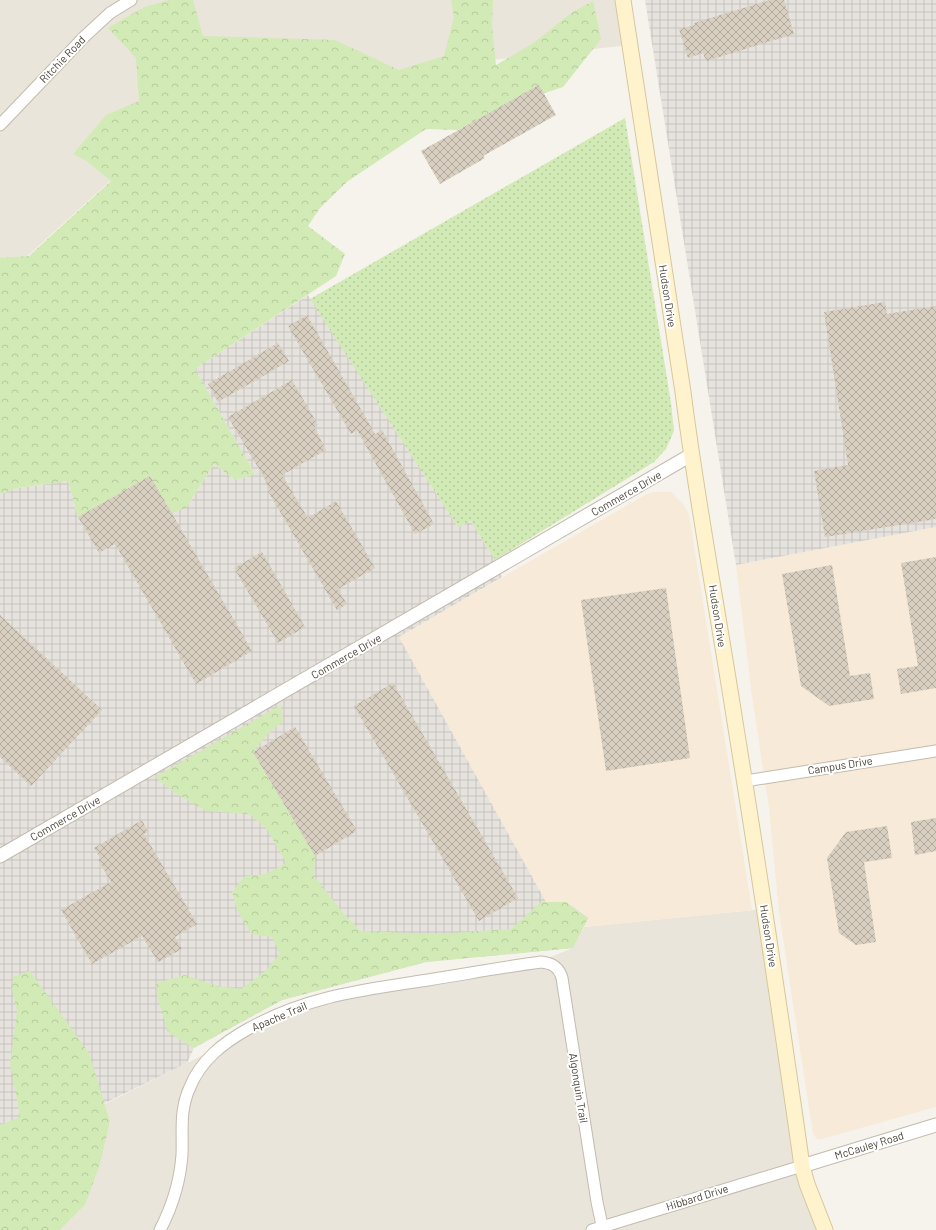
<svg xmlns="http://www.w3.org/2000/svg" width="936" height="1230" viewBox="0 0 936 1230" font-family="Barlow,sans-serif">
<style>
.residential{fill:#eae5da}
.commercial{fill:#f7ead8}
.industrial{fill:url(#industrial-grid)}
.grass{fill:url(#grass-dots)}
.forest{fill:url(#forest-crowns)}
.building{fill:url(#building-cross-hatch)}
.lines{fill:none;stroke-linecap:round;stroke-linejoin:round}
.minor-casing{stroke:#c2bbae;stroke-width:13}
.tertiary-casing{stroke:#c2bbae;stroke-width:15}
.secondary-casing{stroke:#d6c79b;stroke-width:17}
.minor{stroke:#fff;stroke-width:11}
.tertiary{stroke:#fff;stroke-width:13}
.secondary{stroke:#fff3cd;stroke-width:15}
.labels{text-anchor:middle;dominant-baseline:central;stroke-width:4;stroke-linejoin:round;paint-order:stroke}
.street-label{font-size:11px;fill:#4b4439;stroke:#fff}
</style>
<defs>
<pattern id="industrial-grid" width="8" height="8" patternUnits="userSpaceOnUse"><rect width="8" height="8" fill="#e6e2dd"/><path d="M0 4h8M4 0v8" fill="none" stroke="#c7c3be"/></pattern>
<pattern id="grass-dots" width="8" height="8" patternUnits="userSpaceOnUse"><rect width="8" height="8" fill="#d2eab5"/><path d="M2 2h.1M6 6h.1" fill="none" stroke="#b6ca9c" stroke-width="1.8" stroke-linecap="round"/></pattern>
<pattern id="forest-crowns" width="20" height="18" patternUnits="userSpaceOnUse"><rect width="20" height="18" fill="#d2eab5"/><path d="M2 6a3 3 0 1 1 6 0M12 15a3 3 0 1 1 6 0" fill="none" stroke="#b6ca9c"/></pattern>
<pattern id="building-cross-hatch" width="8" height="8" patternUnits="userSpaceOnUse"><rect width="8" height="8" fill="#d8cfc1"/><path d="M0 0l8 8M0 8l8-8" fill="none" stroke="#b1aa9e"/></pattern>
</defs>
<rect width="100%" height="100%" fill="#f6f3ec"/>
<!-- residential -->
<g class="residential">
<polygon points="0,0 623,0 630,45 209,91 0,281"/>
<polygon points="765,909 802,1166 825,1230 60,1230 85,1205 110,1121 105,1104 219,1047 289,1009 538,962 573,948 584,927"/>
</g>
<!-- commercial -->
<g class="commercial">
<polygon points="654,492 671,492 683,504 689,514 752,910 584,927 588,918 566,902 546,902 399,637 645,495"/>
<polygon points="936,527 936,1107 818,1140 813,1134 779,912 769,808 752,696 736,565"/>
</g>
<!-- industrial -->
<g class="industrial">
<polygon points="645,0 936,0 936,527 736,565"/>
<polygon points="308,295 458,527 471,521 495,560 502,577 399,637 546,902 566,902 588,918 573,948 426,962 282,1000 194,1048 187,1063 105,1103 0,1131 0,494 18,488 68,481 78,517 150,476 186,508 214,464 235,480 255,474 195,369"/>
</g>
<!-- grass -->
<polygon class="grass" points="625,118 671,403 674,431 666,449 654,462 495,560 471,521 458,527 310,299"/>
<!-- forest -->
<g class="forest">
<polygon points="169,0 193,0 203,36 335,40 399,70 444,56 454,17 451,0 493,0 492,26 496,65 535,42 571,13 593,1 601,39 563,87 499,108 458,130 426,129 348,181 320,208 308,226 345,254 336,276 195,369 255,474 235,480 214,464 186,508 172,513 150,476 78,517 68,481 18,488 0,494 0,258 29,256 111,181 85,160 73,154 106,115 139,101 136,58 108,28 144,7"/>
<polygon points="281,705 283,721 267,735 253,752 315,856 314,876 344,914 361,931 434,934 511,929 541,902 566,902 588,918 573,948 426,962 282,1000 193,1048 168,1032 158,999 156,983 185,975 217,986 241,989 264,972 280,954 272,937 251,934 237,910 232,892 245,876 266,874 286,863 267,829 249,814 206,811 175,793 155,777"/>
<polygon points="30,971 89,1053 110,1121 100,1164 85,1205 60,1230 0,1230 0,1125 20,1117 10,1063 17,1011 12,989 13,977"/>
</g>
<!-- building -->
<g class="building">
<polygon points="770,0 784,0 794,34 706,61 703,53 688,58 679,29 695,25 694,23"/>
<polygon points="539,85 556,115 483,156 485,158 440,184 421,151"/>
<polygon points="885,302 887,314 936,306 936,519 825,537 814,471 848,465 824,312"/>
<polygon points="307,315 375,434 382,430 434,524 415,534 357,430 351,434 288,326"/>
<polygon points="278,343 289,361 218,402 208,384"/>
<polygon points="292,380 318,425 314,427 326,450 282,475 308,518 336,501 375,568 338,589 347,604 337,610 268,491 270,490 262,474 228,417"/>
<polygon points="150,476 252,651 196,684 115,544 99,553 78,517"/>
<polygon points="262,552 305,627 278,643 234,568"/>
<polygon points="936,557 936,688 901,694 897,669 918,666 901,563"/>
<polygon points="832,565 850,676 870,673 874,699 829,706 801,686 782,574"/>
<polygon points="666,588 690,758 606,771 581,600"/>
<polygon points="0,615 102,710 31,786 0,757"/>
<polygon points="393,683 518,898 479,921 354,706"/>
<polygon points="295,727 357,831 315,856 253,752"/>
<polygon points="936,818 936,851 915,855 911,822"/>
<polygon points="142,820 148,832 144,834 197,924 175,937 182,949 158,962 142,936 92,964 61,910 111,882 98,860 101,859 94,848"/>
<polygon points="887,826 892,858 864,862 876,942 856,945 839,933 827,858 846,832"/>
</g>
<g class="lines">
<!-- minor casing -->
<g class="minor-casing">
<g id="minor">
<polyline points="0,125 84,37 110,13 131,0"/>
<polyline points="745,781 936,751"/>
<path d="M160,1230C172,1207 180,1182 182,1155C183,1131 179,1111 190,1087C201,1060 223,1043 248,1029C307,996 363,990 428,980C466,974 503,967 541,962C552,963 559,967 562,978L597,1202L603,1230"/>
<polyline points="592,1230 802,1166"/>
</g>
</g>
<!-- tertiary casing -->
<g class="tertiary-casing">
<g id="tertiary">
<polyline points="0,856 691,455"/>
<polyline points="802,1166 936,1125"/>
</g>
</g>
<!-- secondary casing -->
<g class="secondary-casing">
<path id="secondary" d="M623,0L683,392C697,503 718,612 735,722C759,870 781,1018 802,1166L807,1184L825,1230"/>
</g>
<!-- minor -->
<use href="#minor" class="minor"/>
<!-- tertiary -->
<use href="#tertiary" class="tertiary"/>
<!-- secondary -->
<use href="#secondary" class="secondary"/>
</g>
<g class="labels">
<!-- street labels -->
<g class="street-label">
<text transform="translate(62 59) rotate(-46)">Ritchie Road</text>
<text transform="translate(668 296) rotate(81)">Hudson Drive</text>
<text transform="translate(626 493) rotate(-30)">Commerce Drive</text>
<text transform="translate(718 616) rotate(81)">Hudson Drive</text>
<text transform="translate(346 656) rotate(-30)">Commerce Drive</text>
<text transform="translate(840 765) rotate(-9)">Campus Drive</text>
<text transform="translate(65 818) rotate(-30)">Commerce Drive</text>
<text transform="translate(769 936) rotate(81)">Hudson Drive</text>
<text transform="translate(279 1016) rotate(-23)">Apache Trail</text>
<text transform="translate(579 1088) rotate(81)">Algonquin Trail</text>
<text transform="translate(869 1145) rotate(-17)">McCauley Road</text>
<text transform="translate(697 1197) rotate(-17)">Hibbard Drive</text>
</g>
</g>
</svg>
